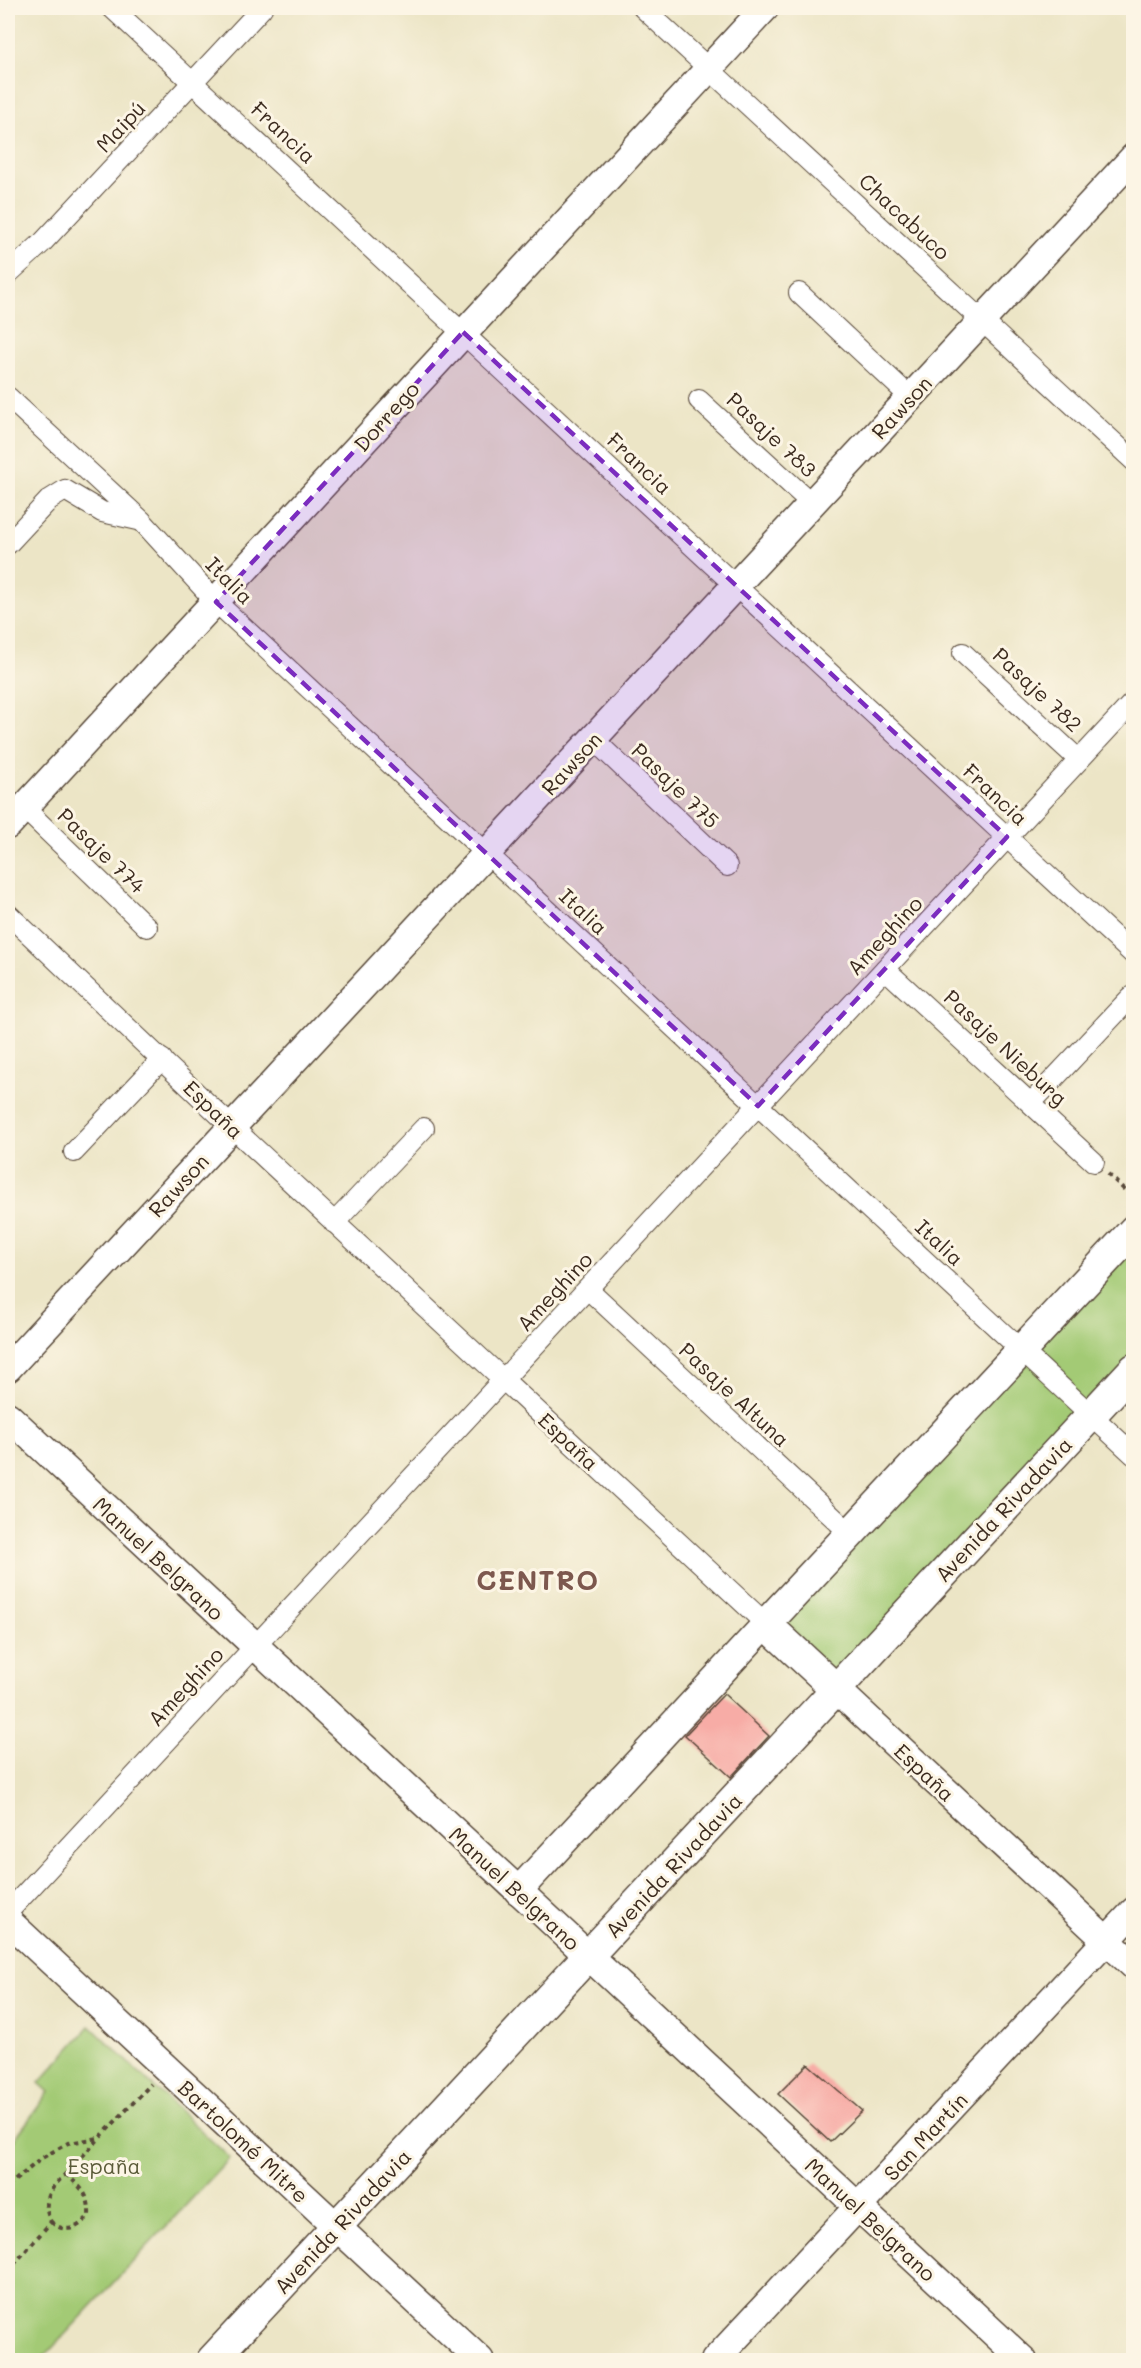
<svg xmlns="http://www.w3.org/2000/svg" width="1141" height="2368" viewBox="0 0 1141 2368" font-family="Mali,sans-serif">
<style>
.green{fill:#a3ca74;stroke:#6f7a49;stroke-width:1.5}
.building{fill:#f7aca6}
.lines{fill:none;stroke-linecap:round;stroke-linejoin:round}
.street-casing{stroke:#564637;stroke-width:22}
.secondary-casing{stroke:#564637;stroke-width:30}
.primary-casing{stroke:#564637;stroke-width:33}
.path{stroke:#564637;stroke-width:4;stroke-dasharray:4.5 4.5;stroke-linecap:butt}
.street{stroke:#fff;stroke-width:20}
.secondary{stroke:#fff;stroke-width:27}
.primary{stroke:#fff;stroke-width:30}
.marked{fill:#7b2cbf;fill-opacity:0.2;stroke:#7b2cbf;stroke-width:4.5;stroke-dasharray:12 8;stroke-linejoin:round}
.labels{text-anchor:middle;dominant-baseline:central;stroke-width:6;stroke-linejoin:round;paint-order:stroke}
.street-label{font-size:21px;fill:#3b2a1e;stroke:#fcf5e5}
.park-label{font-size:21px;fill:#5a5a38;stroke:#fcf5e5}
.district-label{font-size:27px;font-weight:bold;letter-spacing:1.5px;fill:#7d584e;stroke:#fcf5e5}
</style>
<rect width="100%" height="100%" fill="#fcf5e5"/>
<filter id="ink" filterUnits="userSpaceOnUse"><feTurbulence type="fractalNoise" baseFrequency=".0167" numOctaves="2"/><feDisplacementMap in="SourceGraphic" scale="12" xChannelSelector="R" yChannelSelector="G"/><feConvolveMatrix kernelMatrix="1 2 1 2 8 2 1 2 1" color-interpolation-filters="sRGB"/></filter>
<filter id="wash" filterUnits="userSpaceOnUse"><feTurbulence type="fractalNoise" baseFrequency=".008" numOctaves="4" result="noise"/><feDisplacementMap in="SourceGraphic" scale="24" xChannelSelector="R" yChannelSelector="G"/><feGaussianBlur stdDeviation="1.35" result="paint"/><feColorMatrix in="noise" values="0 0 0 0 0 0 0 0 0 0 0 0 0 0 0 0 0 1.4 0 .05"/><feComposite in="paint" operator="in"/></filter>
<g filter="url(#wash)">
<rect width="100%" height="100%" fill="#ece5c6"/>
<!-- green -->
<g class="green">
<polygon points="1133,1230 1133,1369 836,1689 766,1624"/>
<polygon points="90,2026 230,2158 41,2360 8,2360 8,2145 11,2144 49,2092 39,2083"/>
</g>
<g id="blocks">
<!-- building -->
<g class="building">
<polygon points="724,1694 769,1736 731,1777 685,1735"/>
<polygon points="808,2064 862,2111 830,2142 778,2094"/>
</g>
</g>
</g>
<g filter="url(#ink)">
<use href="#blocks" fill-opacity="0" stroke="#564637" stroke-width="1.5"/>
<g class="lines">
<!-- street casing -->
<g class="street-casing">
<g id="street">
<polyline points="112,8 1134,955"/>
<polyline points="643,8 1134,461"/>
<polyline points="8,274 43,242 262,8"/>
<polyline points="799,293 910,397"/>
<polyline points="8,397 141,520 216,602 1134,1455"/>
<polyline points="699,400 811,503"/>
<polyline points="8,544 49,500 65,490 102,512 138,520"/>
<polyline points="963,653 1079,760"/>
<polyline points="593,739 727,866"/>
<polyline points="24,808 147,927"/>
<polyline points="8,914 232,1127 766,1624"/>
<polyline points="885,969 1094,1162"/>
<polyline points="1031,1103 1131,997"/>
<polyline points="74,1152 162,1059"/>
<polyline points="334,1223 424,1128"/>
<polyline points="588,1289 851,1534"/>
<polyline points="8,1912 1134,701"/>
</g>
</g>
<!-- secondary casing -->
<g class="secondary-casing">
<g id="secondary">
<polyline points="8,825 765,8"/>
<polyline points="8,1368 1134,157"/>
<polyline points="8,1416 1023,2360"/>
<polyline points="836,1689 1134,1966"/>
<polyline points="518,1891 766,1624"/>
<polyline points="8,1921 480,2360"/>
<polyline points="715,2360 1134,1911"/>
</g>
</g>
<!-- primary casing -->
<g class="primary-casing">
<g id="primary">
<polyline points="836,1689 766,1624 1134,1230"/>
<polyline points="212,2360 1134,1369"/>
</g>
</g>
<!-- path -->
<g class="path">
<polyline points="1108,1174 1132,1197"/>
<polyline points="8,2186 42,2158 68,2143 99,2138"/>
<path d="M51,2222C66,2234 77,2229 89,2216C90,2194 81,2188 66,2174"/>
<path d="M8,2271L51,2222C44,2208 46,2199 54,2186L151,2084"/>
</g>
<!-- street -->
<use href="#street" class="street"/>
<!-- secondary -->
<use href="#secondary" class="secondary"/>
<!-- primary -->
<use href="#primary" class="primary"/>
</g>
</g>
<!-- marked area -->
<path class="marked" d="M463,332L1007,837L758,1106L216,602Z"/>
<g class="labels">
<!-- street labels -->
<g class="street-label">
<text transform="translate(120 126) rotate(-47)">Maipú</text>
<text transform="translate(284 132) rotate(43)">Francia</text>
<text transform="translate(905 216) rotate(43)">Chacabuco</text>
<text transform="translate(901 407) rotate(-47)">Rawson</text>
<text transform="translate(386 416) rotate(-48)">Dorrego</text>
<text transform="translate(772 434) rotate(43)">Pasaje 783</text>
<text transform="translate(640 463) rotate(43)">Francia</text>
<text transform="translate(230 580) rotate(45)">Italia</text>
<text transform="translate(1038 689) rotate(43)">Pasaje 782</text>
<text transform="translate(571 763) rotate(-47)">Rawson</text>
<text transform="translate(676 785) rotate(44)">Pasaje 775</text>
<text transform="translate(996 794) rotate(43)">Francia</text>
<text transform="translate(102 850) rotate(44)">Pasaje 774</text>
<text transform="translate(584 911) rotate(43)">Italia</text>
<text transform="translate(884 935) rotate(-47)">Ameghino</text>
<text transform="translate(1006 1047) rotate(43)">Pasaje Nieburg</text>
<text transform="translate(214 1109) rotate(44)">España</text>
<text transform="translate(178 1185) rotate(-47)">Rawson</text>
<text transform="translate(940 1242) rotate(43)">Italia</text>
<text transform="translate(554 1291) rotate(-47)">Ameghino</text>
<text transform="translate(735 1394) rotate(43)">Pasaje Altuna</text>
<text transform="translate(569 1441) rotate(43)">España</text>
<text transform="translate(1003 1509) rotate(-47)">Avenida Rivadavia</text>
<text transform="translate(159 1558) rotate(43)">Manuel Belgrano</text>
<text transform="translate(185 1686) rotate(-47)">Ameghino</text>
<text transform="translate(925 1772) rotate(43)">España</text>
<text transform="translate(673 1865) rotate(-47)">Avenida Rivadavia</text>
<text transform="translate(515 1888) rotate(43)">Manuel Belgrano</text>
<text transform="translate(925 2136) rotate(-47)">San Martín</text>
<text transform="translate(244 2141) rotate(43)">Bartolomé Mitre</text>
<text transform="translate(871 2219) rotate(43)">Manuel Belgrano</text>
<text transform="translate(342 2221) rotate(-47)">Avenida Rivadavia</text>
</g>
<!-- park labels -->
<g class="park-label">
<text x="104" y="2165">España</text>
</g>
<!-- district labels -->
<g class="district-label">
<text x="538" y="1579">CENTRO</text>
</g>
</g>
<!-- margin -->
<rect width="1141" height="2368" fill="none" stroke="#fcf5e5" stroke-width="30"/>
</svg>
